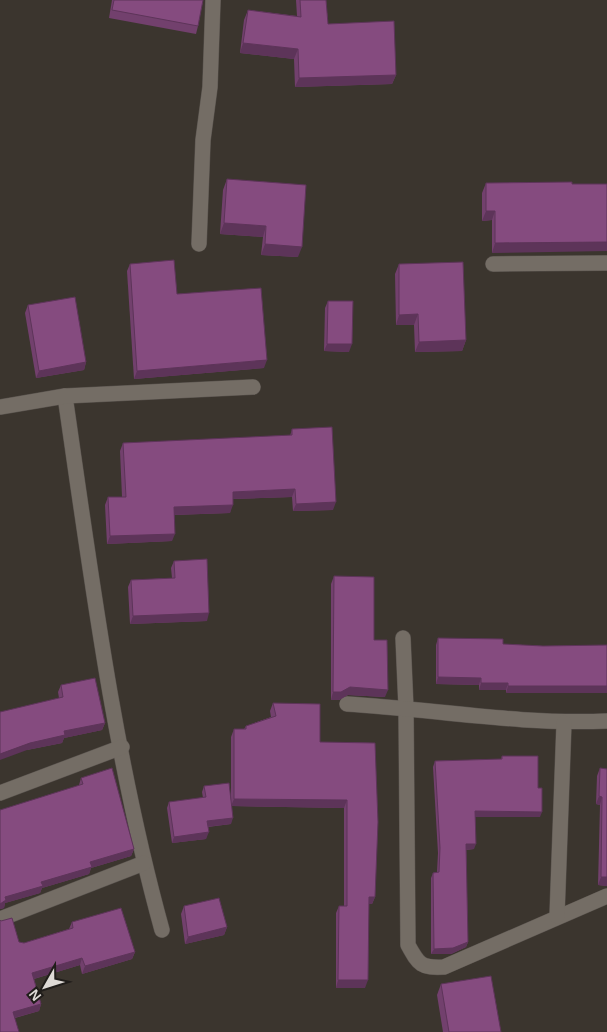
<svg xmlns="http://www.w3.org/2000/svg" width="607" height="1032" viewBox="0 0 607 1032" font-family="Arial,sans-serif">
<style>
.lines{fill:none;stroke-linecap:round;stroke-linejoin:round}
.street-casing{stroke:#57514c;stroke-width:16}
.street{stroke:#746d65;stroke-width:15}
.wall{fill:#72406d}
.shaded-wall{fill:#5d3459}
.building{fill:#854b7f;stroke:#5d3459}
</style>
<rect width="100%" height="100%" fill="#3b352e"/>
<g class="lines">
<!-- street casing -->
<g class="street-casing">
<g id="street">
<polyline points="199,244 203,140 210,87 213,0"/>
<polyline points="493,264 607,263"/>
<path d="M65,396C91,575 114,756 162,930"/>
<polyline points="0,407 65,396 253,387"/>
<path d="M403,638L406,708L408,945C419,965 421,968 444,967L607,896"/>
<path d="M347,704C433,709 520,725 607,721"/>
<polyline points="0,793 122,747"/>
<polyline points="557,916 564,723"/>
<polyline points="0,919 144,863"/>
</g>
</g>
<!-- street -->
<use href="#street" class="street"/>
</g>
<!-- wall -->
<g class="wall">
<polygon points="112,0 203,0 198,26 196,34 109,18"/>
<polygon points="296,0 326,0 328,24 396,75 392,84 295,87 294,59 240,53 244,20 248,10 297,16"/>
<polygon points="227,179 298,257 261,255 263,237 220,234 223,190"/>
<polygon points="572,182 492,253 492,220 482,221 482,193 486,183"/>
<polygon points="130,264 177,294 264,368 134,379 127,271"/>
<polygon points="399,264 466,340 462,351 415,352 414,325 396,325 395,274"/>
<polygon points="328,301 349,352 324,351 325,308"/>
<polygon points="28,305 86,362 84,370 36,378 25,313"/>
<polygon points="292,429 333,510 293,511 292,497 233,499 230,513 174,515 172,541 107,544 105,505 108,497 122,497 120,451 123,443 290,436"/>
<polygon points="174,561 207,621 130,624 128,587 131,580 172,578 171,568"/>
<polygon points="334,576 374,640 385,697 348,695 339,700 331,700 331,584"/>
<polygon points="438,638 503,644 543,646 506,693 506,690 479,690 479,685 436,684 436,645"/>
<polygon points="61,685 105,723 102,730 64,738 62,743 27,750 59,698 58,692"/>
<polygon points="273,703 320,742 375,743 375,897 372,904 369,904 365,988 336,988 336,913 339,906 344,906 344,808 232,806 231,824 208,827 206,839 172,843 167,808 169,802 203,798 202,792 204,786 231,801 231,737 234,729 244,729 246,726 271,717 270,711"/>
<polygon points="502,756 538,788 540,817 475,817 474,849 466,850 468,942 466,947 451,954 431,954 431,878 433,873 437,872 438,853 433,767 435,761 501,759"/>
<polygon points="600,768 607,769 607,886 598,885 600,805 596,804 597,776"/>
<polygon points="81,778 134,849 131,856 91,868 89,874 42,888 40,893 5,903 4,908 0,909 79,785"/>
<polygon points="184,906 227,927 224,935 185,944 181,914"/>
<polygon points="72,922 135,952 132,959 82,974 80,965 34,979 41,1004 39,1011 15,1018 0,1032 19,942 24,943 69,929"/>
<polygon points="441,984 501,1032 443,1032 437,995"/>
</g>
<!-- shaded-wall -->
<g class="shaded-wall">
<polygon points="243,43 298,49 294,59 240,53"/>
<polygon points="396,75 392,84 295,87 299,78"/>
<polygon points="486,211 495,211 492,220 482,221"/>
<polygon points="224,223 266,226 263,237 220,234"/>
<polygon points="607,242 607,251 492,253 495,243"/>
<polygon points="265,244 302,247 298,257 261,255"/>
<polygon points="418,314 414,325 396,325 399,315"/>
<polygon points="466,340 462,351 415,352 419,342"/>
<polygon points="327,344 352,344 349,352 324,351"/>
<polygon points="267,360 264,368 134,379 137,371"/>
<polygon points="86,362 84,370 36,378 39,371"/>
<polygon points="295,489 292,497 230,499 233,492"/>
<polygon points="336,502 333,510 293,511 296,504"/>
<polygon points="233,505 230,513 171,515 174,507"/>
<polygon points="175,534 172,541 107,544 110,536"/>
<polygon points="209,613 207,621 130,624 133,616"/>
<polygon points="438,677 481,678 479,685 436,684"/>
<polygon points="481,683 508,683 506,690 479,690"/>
<polygon points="508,686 607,686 607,693 506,693"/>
<polygon points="350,687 388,690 385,697 348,695 339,700 331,700 333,692"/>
<polygon points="105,723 102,730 64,738 62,743 27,750 0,760 0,754 30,743 64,731"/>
<polygon points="599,796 602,797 600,805 596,804"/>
<polygon points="234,799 347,800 344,808 231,806"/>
<polygon points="475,811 542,812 540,817 473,817"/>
<polygon points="233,818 231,824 205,827 207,821"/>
<polygon points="209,832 206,839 172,843 174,837"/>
<polygon points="466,844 476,844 474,849 464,850"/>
<polygon points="134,849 131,856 91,868 89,874 42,888 40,893 5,903 4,908 0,909 0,904 5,897 90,862"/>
<polygon points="601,877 607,877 607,886 598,885"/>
<polygon points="369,897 375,897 372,904 367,904"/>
<polygon points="227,927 224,935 185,944 188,937"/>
<polygon points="468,942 466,947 451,954 431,954 434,949"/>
<polygon points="135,952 132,959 82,974 85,966"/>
<polygon points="82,958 80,965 30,980 32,973"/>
<polygon points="338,980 368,980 365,988 336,988"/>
<polygon points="41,1004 39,1011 10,1019 13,1012"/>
</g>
<!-- building -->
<g class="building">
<polygon points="114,0 203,0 198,26 112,10"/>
<polygon points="300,0 326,0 328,24 394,21 396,75 299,78 298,49 243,43 248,10 301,17"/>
<polygon points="227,179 306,185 302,247 265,244 266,226 224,223"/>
<polygon points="572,182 572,184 607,184 607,242 495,243 495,211 486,211 486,183"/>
<polygon points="174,260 177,294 261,288 267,360 137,371 130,264"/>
<polygon points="463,262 466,340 419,342 418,314 399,315 399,264"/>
<polygon points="75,297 86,362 39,371 28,305"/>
<polygon points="328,301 353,301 352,344 327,344"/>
<polygon points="332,427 336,502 296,504 295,489 233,492 233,505 174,507 175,534 110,536 108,497 126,497 123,443 292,435 292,429"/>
<polygon points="207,559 209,613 133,616 131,580 175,578 174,561"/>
<polygon points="334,576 374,577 374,640 387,640 388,690 350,687 341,692 333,692"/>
<polygon points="438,638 503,639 503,644 543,646 607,645 607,686 508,686 508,683 481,683 481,678 438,677"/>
<polygon points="95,678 105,723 64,731 65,735 30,743 0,754 0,712 63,697 61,685"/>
<polygon points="273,703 320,704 320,742 375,743 378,822 375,897 369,897 368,980 338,980 339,906 347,906 347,800 234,799 234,729 246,729 246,726 276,716"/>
<polygon points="502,756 538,756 538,788 542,788 542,812 475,811 476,844 466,844 468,942 453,948 434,949 433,873 439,872 440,848 435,761 502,759"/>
<polygon points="112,768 134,849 90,862 92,867 41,882 43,886 5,897 6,900 0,904 0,810 83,784 81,778"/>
<polygon points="600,768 607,769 607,877 601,877 602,797 599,796"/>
<polygon points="229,783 233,818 207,821 209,832 174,837 169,802 206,797 204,786"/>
<polygon points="219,898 227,927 188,937 184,906"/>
<polygon points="121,908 135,952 85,966 82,958 32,973 41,1004 13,1012 19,1032 0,1032 0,920 1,921 12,918 19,942 24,943 73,928 72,922"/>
<polygon points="491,976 501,1032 449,1032 441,984"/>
</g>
<!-- north arrow -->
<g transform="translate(45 987) rotate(231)" stroke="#201d1a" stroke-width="4" paint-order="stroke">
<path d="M0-4L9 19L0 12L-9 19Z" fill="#dedad6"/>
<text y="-8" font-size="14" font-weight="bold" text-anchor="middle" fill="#dedad6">N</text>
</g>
</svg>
